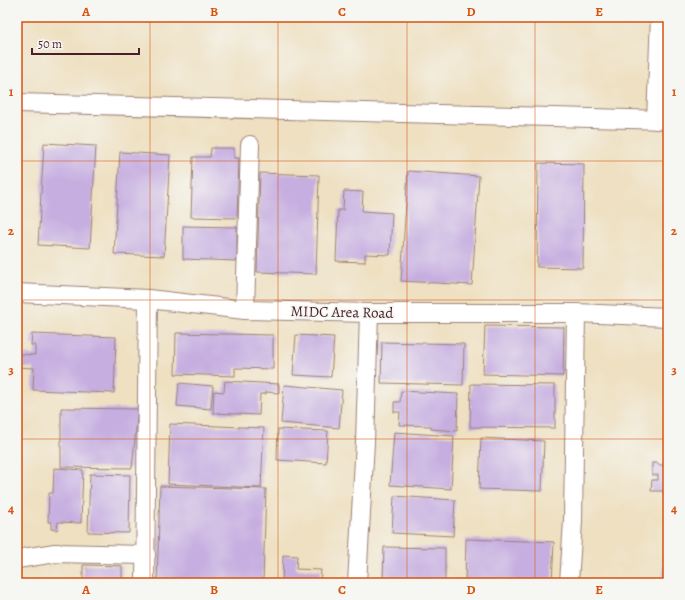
<svg xmlns="http://www.w3.org/2000/svg" width="685" height="600" viewBox="0 0 685 600" font-family="Alegreya,serif">
<style>
.building{fill:#c6aee0}
.lines{fill:none;stroke-linecap:round;stroke-linejoin:round}
.minor-casing{stroke:#9c8076;stroke-width:20}
.minor{stroke:#fff;stroke-width:18}
.grid{fill:none;stroke:#d8530f;stroke-width:1;stroke-opacity:0.55}
.labels{text-anchor:middle;dominant-baseline:central;stroke-width:3.5;stroke-linejoin:round;paint-order:stroke}
.street-label{font-size:15px;fill:#4a1f2b;stroke:#f6f6f2}
.neatline{fill:none;stroke:#d8530f;stroke-width:1.5}
.grid-label{font-size:13px;text-anchor:middle;font-weight:bold;fill:#d8530f}
</style>
<rect width="100%" height="100%" fill="#f6f6f2"/>
<filter id="ink" filterUnits="userSpaceOnUse"><feTurbulence type="fractalNoise" baseFrequency=".025" numOctaves="2"/><feDisplacementMap in="SourceGraphic" scale="8" xChannelSelector="R" yChannelSelector="G"/><feConvolveMatrix kernelMatrix="1 2 1 2 8 2 1 2 1" color-interpolation-filters="sRGB"/></filter>
<filter id="wash" filterUnits="userSpaceOnUse"><feTurbulence type="fractalNoise" baseFrequency=".012" numOctaves="4" result="noise"/><feDisplacementMap in="SourceGraphic" scale="16" xChannelSelector="R" yChannelSelector="G"/><feGaussianBlur stdDeviation="0.9" result="paint"/><feColorMatrix in="noise" values="0 0 0 0 0 0 0 0 0 0 0 0 0 0 0 0 0 1.4 0 .05"/><feComposite in="paint" operator="in"/></filter>
<g filter="url(#wash)">
<rect width="100%" height="100%" fill="#eee0c1"/>
<g id="blocks">
<!-- building -->
<g class="building">
<polygon points="44,143 96,146 90,248 38,245"/>
<polygon points="211,148 234,148 234,158 239,158 237,218 191,217 193,157 210,157"/>
<polygon points="120,152 170,155 164,256 114,254"/>
<polygon points="538,163 584,164 583,268 537,267"/>
<polygon points="408,171 479,176 472,285 401,281"/>
<polygon points="260,173 319,175 316,274 257,272"/>
<polygon points="344,191 363,192 362,211 392,213 390,255 365,254 365,262 336,261 338,210 343,210"/>
<polygon points="183,226 237,227 237,261 183,259"/>
<polygon points="485,326 564,327 563,376 483,374"/>
<polygon points="176,333 273,335 273,369 235,368 235,376 175,374"/>
<polygon points="32,334 116,337 114,393 33,390 34,368 17,367 17,354 35,355 35,345 31,345"/>
<polygon points="296,335 334,337 331,377 293,375"/>
<polygon points="382,342 464,344 463,385 381,383"/>
<polygon points="225,381 279,384 279,393 266,392 266,394 260,394 259,415 213,413 214,391 224,392"/>
<polygon points="179,383 213,386 211,409 177,406"/>
<polygon points="471,384 555,385 555,428 470,427"/>
<polygon points="284,385 342,390 339,428 281,423"/>
<polygon points="401,391 458,394 457,431 431,429 431,426 399,425 400,412 394,412 394,402 400,402"/>
<polygon points="61,408 138,409 132,468 61,467"/>
<polygon points="170,424 264,428 261,488 168,484"/>
<polygon points="278,429 328,431 326,463 277,460"/>
<polygon points="394,432 454,436 451,489 390,485"/>
<polygon points="481,438 544,441 542,491 479,489"/>
<polygon points="652,463 658,463 658,465 664,465 664,463 668,463 668,493 663,493 663,491 651,491 652,480 658,480 658,475 652,475"/>
<polygon points="54,468 83,470 81,523 58,522 57,530 51,529 51,522 48,522 49,493 53,493"/>
<polygon points="90,474 130,475 129,533 88,532"/>
<polygon points="160,486 266,489 263,583 157,583"/>
<polygon points="394,496 455,500 453,536 392,533"/>
<polygon points="665,518 668,518 668,583 663,583"/>
<polygon points="466,539 554,542 552,583 465,583"/>
<polygon points="384,547 445,548 445,583 383,582"/>
<polygon points="283,555 297,556 296,569 321,570 320,583 282,583"/>
<polygon points="83,565 122,566 122,583 83,583"/>
</g>
</g>
</g>
<g filter="url(#ink)">
<use href="#blocks" fill-opacity="0" stroke="#9c8076" stroke-width="1"/>
<g class="lines">
<!-- minor casing -->
<g class="minor-casing">
<g id="minor">
<polyline points="17,103 668,120"/>
<polyline points="656,120 660,17"/>
<polyline points="17,293 148,299 245,310 369,313 576,313 668,317"/>
<polyline points="245,310 250,145"/>
<polyline points="17,559 55,553 146,555"/>
<polyline points="145,583 148,299"/>
<polyline points="357,583 365,442 369,313"/>
<polyline points="569,583 573,521 576,313"/>
</g>
</g>
<!-- minor -->
<use href="#minor" class="minor"/>
</g>
</g>
<!-- grid -->
<path class="grid" d="M150,17V583M278,17V583M407,17V583M535,17V583M17,161H668M17,300H668M17,439H668"/>
<g class="labels">
<!-- street labels -->
<g class="street-label">
<text transform="translate(342 312) rotate(1)">MIDC Area Road</text>
</g>
</g>
<!-- margin -->
<rect width="685" height="600" fill="none" stroke="#f6f6f2" stroke-width="44"/>
<!-- scale -->
<path d="M32 48v6h107v-6" fill="none" stroke="#4a1f2b" stroke-width="2"/>
<text x="38" y="48" font-size="12" fill="#4a1f2b" stroke="#f6f6f2" stroke-width="3" paint-order="stroke">50 m</text>
<rect x="22" y="22" width="641" height="556" class="neatline"/>
<g class="grid-label">
<text x="86" y="16">A</text>
<text x="214" y="16">B</text>
<text x="342" y="16">C</text>
<text x="471" y="16">D</text>
<text x="599" y="16">E</text>
<text x="11" y="96">1</text>
<text x="674" y="96">1</text>
<text x="11" y="235">2</text>
<text x="674" y="235">2</text>
<text x="11" y="374">3</text>
<text x="674" y="374">3</text>
<text x="11" y="513">4</text>
<text x="674" y="513">4</text>
<text x="86" y="594">A</text>
<text x="214" y="594">B</text>
<text x="342" y="594">C</text>
<text x="471" y="594">D</text>
<text x="599" y="594">E</text>
</g>
</svg>
